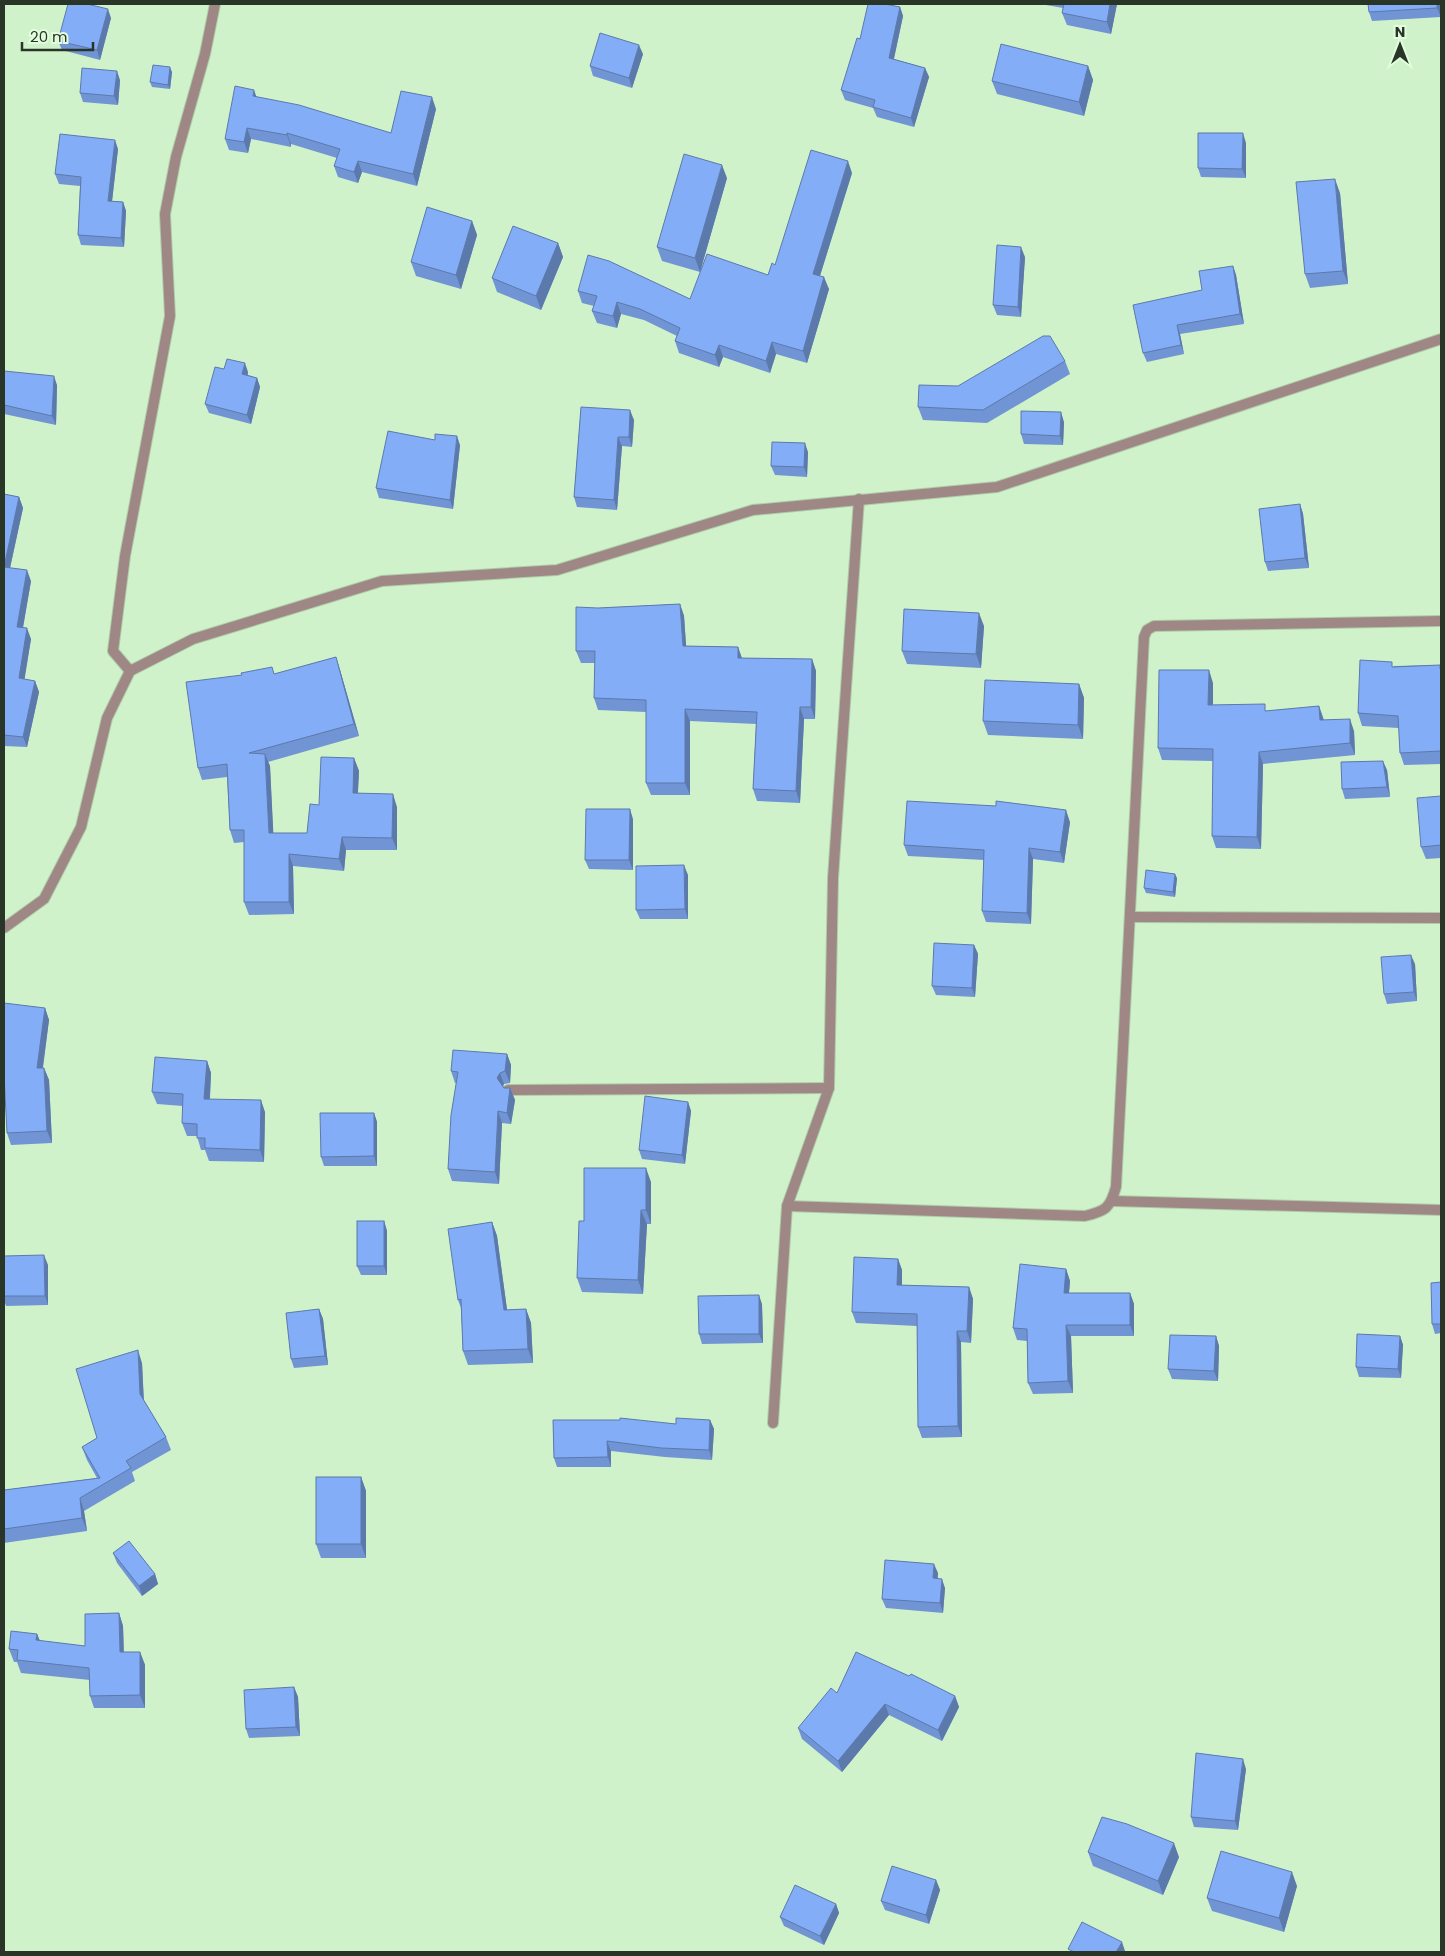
<svg xmlns="http://www.w3.org/2000/svg" width="1445" height="1956" viewBox="0 0 1445 1956" font-family="Poppins,sans-serif">
<style>
.lines{fill:none;stroke-linecap:round;stroke-linejoin:round}
.street-casing{stroke:#afcca9;stroke-width:12}
.street{stroke:#9f8786;stroke-width:10}
.wall{fill:#7195d4}
.shaded-wall{fill:#5c79ac}
.building{fill:#83adf6;stroke:#5c79ac}
</style>
<rect width="100%" height="100%" fill="#d0f2ca"/>
<g class="lines">
<!-- street casing -->
<g class="street-casing">
<g id="street">
<polyline points="130,671 113,651 125,556 170,316 165,214 176,157 205,54 215,4"/>
<polyline points="1131,917 1441,918"/>
<polyline points="4,928 44,899 81,827 107,718 130,671 193,639 382,581 557,570 753,510 997,487 1441,339"/>
<polyline points="508,1090 829,1088"/>
<polyline points="1112,1201 1441,1210"/>
<path d="M787,1206L1085,1216C1106,1211 1110,1208 1116,1187L1144,637L1147,630L1154,626L1441,621"/>
<polyline points="773,1423 787,1206 829,1088 833,878 859,499"/>
</g>
</g>
<!-- street -->
<use href="#street" class="street"/>
</g>
<!-- wall -->
<g class="wall">
<polygon points="1040,4 1117,4 1111,34 1067,25 1062,13 1063,8"/>
<polygon points="1368,4 1440,4 1441,17 1372,21 1369,12"/>
<polygon points="900,7 903,16 894,59 925,68 929,77 914,127 877,117 873,108 845,100 841,90 860,39"/>
<polygon points="111,18 100,60 62,50 58,41"/>
<polygon points="643,54 632,88 593,76 590,66"/>
<polygon points="1088,66 1093,80 1084,116 997,94 992,81"/>
<polygon points="172,72 170,89 152,87 150,82"/>
<polygon points="120,80 118,105 83,102 80,93"/>
<polygon points="257,97 391,133 436,109 417,186 362,172 358,183 338,177 334,166 337,158 291,144 291,147 251,139 248,153 229,150 225,139"/>
<polygon points="1246,143 1246,178 1201,177 1198,168"/>
<polygon points="118,149 112,201 123,202 126,211 124,247 81,245 78,235 80,186 59,184 55,174"/>
<polygon points="852,173 820,276 829,289 807,363 776,354 770,373 723,357 719,367 679,353 675,341 677,336 644,320 621,314 617,328 597,323 592,311 594,306 582,303 578,291 690,299 768,275 775,265"/>
<polygon points="727,178 700,272 662,261 657,247"/>
<polygon points="1340,193 1348,284 1310,288 1305,274"/>
<polygon points="472,221 477,235 461,289 416,276 411,262"/>
<polygon points="558,243 563,257 541,310 497,292 492,278"/>
<polygon points="1025,257 1021,317 997,315 993,305"/>
<polygon points="1233,266 1236,275 1244,324 1180,334 1184,354 1147,362 1143,353 1202,290"/>
<polygon points="1065,361 1070,374 987,423 923,420 918,407 958,386"/>
<polygon points="224,369 248,372 248,375 257,378 260,387 251,424 209,413 205,404"/>
<polygon points="4,371 57,385 56,425 4,414"/>
<polygon points="581,407 634,420 632,447 622,446 617,510 577,507 574,497"/>
<polygon points="1064,422 1063,445 1024,444 1021,434"/>
<polygon points="460,445 453,509 379,498 376,488"/>
<polygon points="808,452 807,477 775,475 771,466"/>
<polygon points="4,494 19,497 23,508 10,568 31,581 23,628 31,639 24,679 35,681 39,692 27,747 4,746"/>
<polygon points="1300,504 1303,514 1309,568 1268,571 1265,562"/>
<polygon points="680,604 684,616 686,646 738,647 742,658 812,659 816,671 815,719 804,719 800,803 757,801 753,789 756,724 690,721 690,795 651,795 646,783 646,712 598,710 594,698 595,663 581,663 576,651 598,608"/>
<polygon points="984,626 981,668 907,664 902,651"/>
<polygon points="336,657 340,670 359,736 268,762 270,766 273,833 307,833 319,805 354,758 359,771 358,793 397,807 397,850 346,850 344,871 293,866 294,914 249,915 244,902 244,842 234,843 230,830 227,777 202,780 198,768 275,674"/>
<polygon points="1440,665 1441,668 1441,764 1404,765 1400,753 1399,728 1362,726 1358,713 1394,666"/>
<polygon points="1213,683 1213,705 1268,711 1319,706 1324,720 1354,731 1355,755 1263,764 1261,849 1216,848 1212,836 1213,761 1162,760 1158,748"/>
<polygon points="1079,684 1084,698 1083,739 988,735 983,721"/>
<polygon points="1387,770 1390,797 1345,799 1342,789"/>
<polygon points="1441,796 1441,858 1426,859 1421,847"/>
<polygon points="633,819 633,870 589,869 585,860"/>
<polygon points="1070,822 1064,863 1033,859 1031,924 986,922 982,911 984,860 908,856 904,845"/>
<polygon points="688,875 688,919 640,919 636,910"/>
<polygon points="1177,878 1175,897 1146,893 1144,888"/>
<polygon points="974,945 978,954 975,997 936,995 932,986"/>
<polygon points="1415,964 1417,1001 1387,1004 1384,994"/>
<polygon points="45,1008 49,1020 43,1068 44,1068 49,1080 52,1143 11,1145 7,1133"/>
<polygon points="507,1054 511,1065 510,1083 504,1084 503,1086 504,1088 510,1088 515,1100 511,1124 502,1123 499,1184 452,1181 448,1169 456,1083 455,1083 451,1071"/>
<polygon points="207,1061 211,1073 210,1099 265,1112 264,1162 209,1161 205,1150 201,1150 197,1136 187,1136 182,1123 183,1106 157,1104 152,1092"/>
<polygon points="688,1102 691,1111 685,1164 642,1159 639,1150"/>
<polygon points="374,1113 377,1122 377,1166 324,1166 321,1157"/>
<polygon points="651,1182 651,1224 647,1224 643,1294 582,1292 577,1278 584,1221"/>
<polygon points="384,1221 387,1231 387,1275 361,1275 357,1266"/>
<polygon points="492,1222 497,1236 507,1310 526,1309 531,1323 533,1363 468,1365 463,1351 461,1308 458,1300"/>
<polygon points="4,1256 48,1265 48,1305 6,1306 4,1300"/>
<polygon points="898,1259 902,1270 902,1285 969,1287 973,1299 971,1343 961,1342 962,1437 922,1438 918,1427 917,1326 856,1323 852,1312"/>
<polygon points="1066,1269 1070,1281 1069,1293 1130,1293 1134,1304 1134,1336 1071,1336 1073,1393 1033,1394 1028,1383 1027,1341 1017,1340 1013,1328"/>
<polygon points="1441,1282 1441,1333 1435,1334 1432,1324"/>
<polygon points="762,1304 763,1343 702,1344 699,1334"/>
<polygon points="319,1309 323,1319 328,1365 294,1368 291,1359"/>
<polygon points="1216,1336 1219,1346 1218,1381 1172,1379 1168,1369"/>
<polygon points="1400,1336 1403,1345 1401,1378 1359,1377 1356,1367"/>
<polygon points="142,1363 144,1401 166,1437 171,1450 132,1472 135,1481 84,1511 87,1531 4,1543 4,1490 97,1478 87,1460 82,1447 97,1438"/>
<polygon points="553,1420 676,1424 710,1420 714,1429 712,1460 665,1457 611,1451 611,1467 557,1467 554,1458"/>
<polygon points="361,1477 366,1491 366,1558 321,1558 316,1544"/>
<polygon points="113,1553 155,1574 158,1584 142,1596 117,1563"/>
<polygon points="938,1573 937,1579 945,1588 943,1613 886,1608 882,1599"/>
<polygon points="119,1613 123,1626 124,1652 140,1652 145,1665 145,1708 94,1708 90,1696 90,1680 21,1673 17,1662 14,1662 9,1649 37,1634 40,1641 85,1646"/>
<polygon points="909,1676 955,1696 959,1707 942,1741 889,1715 842,1772 802,1739 798,1728 837,1693"/>
<polygon points="294,1687 298,1697 300,1736 249,1738 246,1729"/>
<polygon points="1246,1769 1238,1830 1194,1827 1191,1817"/>
<polygon points="1088,1852 1179,1857 1163,1895 1093,1866"/>
<polygon points="936,1880 940,1890 929,1924 885,1910 881,1901"/>
<polygon points="1297,1886 1284,1932 1212,1911 1207,1898"/>
<polygon points="836,1904 839,1913 824,1945 784,1926 780,1917"/>
</g>
<!-- shaded-wall -->
<g class="shaded-wall">
<polygon points="1110,4 1117,4 1111,34 1107,22"/>
<polygon points="1437,4 1440,4 1441,17 1437,8"/>
<polygon points="900,7 903,16 892,67 889,58"/>
<polygon points="108,9 111,18 100,60 97,50"/>
<polygon points="639,45 643,54 632,88 629,78"/>
<polygon points="1088,66 1093,80 1084,116 1079,102"/>
<polygon points="170,67 172,72 170,89 168,85"/>
<polygon points="925,68 929,77 914,127 911,118"/>
<polygon points="117,71 120,80 118,105 114,96"/>
<polygon points="254,90 258,101 253,96"/>
<polygon points="432,97 436,109 417,186 413,174"/>
<polygon points="247,128 251,139 248,153 244,142"/>
<polygon points="287,133 291,144 291,147 287,135"/>
<polygon points="1243,133 1246,143 1246,178 1242,169"/>
<polygon points="115,140 118,149 111,210 108,201"/>
<polygon points="358,161 362,172 358,183 354,172"/>
<polygon points="848,161 852,173 817,285 813,274"/>
<polygon points="722,165 727,178 700,272 695,258"/>
<polygon points="1335,179 1340,193 1348,284 1343,271"/>
<polygon points="123,202 126,211 124,247 121,238"/>
<polygon points="472,221 477,235 461,289 456,275"/>
<polygon points="558,243 563,257 541,310 536,296"/>
<polygon points="1021,247 1025,257 1021,317 1018,307"/>
<polygon points="1233,266 1236,275 1244,324 1240,314"/>
<polygon points="824,277 829,289 807,363 803,351"/>
<polygon points="617,302 621,314 617,328 613,316"/>
<polygon points="1177,325 1180,334 1184,354 1181,345"/>
<polygon points="772,342 776,354 770,373 766,361"/>
<polygon points="719,345 723,357 719,367 715,355"/>
<polygon points="245,363 248,372 245,383 242,374"/>
<polygon points="54,376 57,385 56,425 52,416"/>
<polygon points="257,378 260,387 251,424 247,415"/>
<polygon points="630,410 634,420 632,447 629,437"/>
<polygon points="1061,412 1064,422 1063,445 1060,436"/>
<polygon points="457,436 460,445 453,509 450,500"/>
<polygon points="618,437 622,446 617,510 614,500"/>
<polygon points="805,443 808,452 807,477 804,467"/>
<polygon points="19,497 23,508 8,577 4,567"/>
<polygon points="1300,504 1303,514 1309,568 1305,558"/>
<polygon points="27,570 31,581 21,638 17,627"/>
<polygon points="680,604 684,616 687,658 683,646"/>
<polygon points="979,613 984,626 981,668 976,654"/>
<polygon points="27,628 31,639 23,689 19,678"/>
<polygon points="738,647 742,659 738,658"/>
<polygon points="336,657 340,670 359,736 354,724"/>
<polygon points="812,659 816,671 815,719 811,707"/>
<polygon points="1209,670 1213,683 1213,717 1208,705"/>
<polygon points="35,681 39,692 27,747 23,737"/>
<polygon points="1079,684 1084,698 1083,739 1078,725"/>
<polygon points="1319,706 1323,718 1325,732 1320,720"/>
<polygon points="800,707 804,719 800,803 796,791"/>
<polygon points="685,709 690,721 690,795 685,783"/>
<polygon points="1350,719 1354,731 1355,755 1350,743"/>
<polygon points="1259,752 1263,764 1261,849 1257,837"/>
<polygon points="265,754 270,766 274,846 269,833"/>
<polygon points="354,758 359,771 357,806 353,793"/>
<polygon points="1383,761 1387,770 1390,797 1387,787"/>
<polygon points="393,794 397,807 397,850 392,838"/>
<polygon points="630,809 633,819 633,870 629,860"/>
<polygon points="1066,810 1070,822 1064,863 1060,852"/>
<polygon points="342,837 346,850 344,871 339,859"/>
<polygon points="1029,848 1033,859 1031,924 1027,913"/>
<polygon points="289,854 293,866 294,914 289,902"/>
<polygon points="684,865 688,875 688,919 685,909"/>
<polygon points="1175,874 1177,878 1175,897 1173,892"/>
<polygon points="974,945 978,954 975,997 972,988"/>
<polygon points="1411,955 1415,964 1417,1001 1414,992"/>
<polygon points="45,1008 49,1020 41,1080 37,1068"/>
<polygon points="507,1054 511,1065 510,1083 505,1071"/>
<polygon points="207,1061 211,1073 209,1111 204,1099"/>
<polygon points="44,1068 49,1080 52,1143 47,1131"/>
<polygon points="500,1073 504,1084 501,1090 497,1078"/>
<polygon points="510,1088 515,1100 511,1124 507,1113"/>
<polygon points="261,1100 265,1112 264,1162 260,1150"/>
<polygon points="688,1102 691,1111 685,1164 682,1155"/>
<polygon points="498,1111 502,1123 499,1184 495,1172"/>
<polygon points="374,1113 377,1122 377,1166 374,1156"/>
<polygon points="646,1168 651,1182 651,1224 646,1210"/>
<polygon points="641,1210 647,1224 643,1294 638,1280"/>
<polygon points="384,1221 387,1231 387,1275 384,1266"/>
<polygon points="492,1222 497,1236 509,1324 504,1310"/>
<polygon points="44,1255 48,1265 48,1305 45,1296"/>
<polygon points="898,1259 902,1270 902,1296 897,1285"/>
<polygon points="1066,1269 1070,1281 1068,1304 1064,1293"/>
<polygon points="969,1287 973,1299 971,1343 967,1331"/>
<polygon points="1130,1293 1134,1304 1134,1336 1130,1325"/>
<polygon points="759,1295 762,1304 763,1343 759,1334"/>
<polygon points="319,1309 323,1319 328,1365 325,1356"/>
<polygon points="526,1309 531,1323 533,1363 528,1349"/>
<polygon points="1066,1325 1071,1336 1073,1393 1068,1381"/>
<polygon points="957,1331 961,1342 962,1437 958,1426"/>
<polygon points="1216,1336 1219,1346 1218,1381 1214,1371"/>
<polygon points="1400,1336 1403,1345 1401,1378 1398,1369"/>
<polygon points="138,1350 142,1363 144,1407 140,1394"/>
<polygon points="710,1420 714,1429 712,1460 709,1450"/>
<polygon points="607,1441 611,1451 611,1467 608,1457"/>
<polygon points="361,1477 366,1491 366,1558 361,1544"/>
<polygon points="80,1498 84,1511 87,1531 82,1518"/>
<polygon points="934,1564 938,1573 937,1588 933,1578"/>
<polygon points="155,1574 158,1584 142,1596 139,1586"/>
<polygon points="942,1579 945,1588 943,1613 940,1603"/>
<polygon points="119,1613 123,1626 124,1665 120,1652"/>
<polygon points="37,1634 42,1646 36,1640"/>
<polygon points="140,1652 145,1665 145,1708 140,1695"/>
<polygon points="294,1687 298,1697 300,1736 296,1727"/>
<polygon points="955,1696 959,1707 942,1741 938,1730"/>
<polygon points="885,1704 889,1715 842,1772 838,1761"/>
<polygon points="1243,1759 1246,1769 1238,1830 1235,1821"/>
<polygon points="1174,1843 1179,1857 1163,1895 1158,1881"/>
<polygon points="1292,1872 1297,1886 1284,1932 1279,1918"/>
<polygon points="936,1880 940,1890 929,1924 926,1915"/>
<polygon points="836,1904 839,1913 824,1945 820,1936"/>
<polygon points="1122,1942 1125,1951 1125,1952 1116,1952"/>
</g>
<!-- building -->
<g class="building">
<polygon points="68,4 87,4 108,9 97,50 58,41"/>
<polygon points="868,4 885,4 900,7 889,58 925,68 911,118 873,107 875,100 841,90 857,38 860,39"/>
<polygon points="1064,4 1110,4 1107,22 1062,13"/>
<polygon points="1368,4 1437,4 1437,8 1369,12"/>
<polygon points="600,33 639,45 629,78 590,66"/>
<polygon points="1001,44 1088,66 1079,102 992,81"/>
<polygon points="153,65 170,67 168,85 150,82"/>
<polygon points="82,68 117,71 114,96 80,93"/>
<polygon points="235,86 254,90 253,96 299,105 391,133 401,91 432,97 413,174 358,161 354,172 334,166 340,149 287,133 287,135 247,128 244,142 225,139"/>
<polygon points="1198,133 1243,133 1242,169 1198,168"/>
<polygon points="60,134 115,140 108,201 123,202 121,238 78,235 81,177 55,174"/>
<polygon points="811,150 848,161 813,274 824,277 803,351 772,342 766,361 719,345 715,355 675,341 680,328 640,309 617,302 613,316 592,311 597,296 578,291 588,255 609,261 690,299 707,254 768,275 772,263 775,265"/>
<polygon points="684,154 722,165 695,258 657,247"/>
<polygon points="1335,179 1343,271 1305,274 1296,182"/>
<polygon points="427,207 472,221 456,275 411,262"/>
<polygon points="513,226 558,243 536,296 492,278"/>
<polygon points="997,245 1021,247 1018,307 993,305"/>
<polygon points="1233,266 1240,314 1177,325 1181,345 1143,353 1133,305 1202,290 1199,271"/>
<polygon points="1043,336 1050,336 1065,361 983,410 918,407 919,385 958,386"/>
<polygon points="227,359 245,363 242,374 257,378 247,415 205,404 215,367 224,369"/>
<polygon points="4,371 54,376 52,416 4,405"/>
<polygon points="581,407 630,410 629,437 618,437 614,500 574,497"/>
<polygon points="1021,411 1061,412 1060,436 1021,434"/>
<polygon points="388,431 435,440 435,434 457,436 450,500 376,488"/>
<polygon points="772,442 805,443 804,467 771,466"/>
<polygon points="4,494 19,497 4,567 27,570 17,627 27,628 19,678 35,681 23,737 4,735"/>
<polygon points="1300,504 1305,558 1265,562 1259,509"/>
<polygon points="680,604 683,646 738,647 738,658 812,659 811,707 800,707 796,791 753,789 757,712 685,709 685,783 646,783 646,700 594,698 595,651 576,651 576,607 598,608"/>
<polygon points="904,609 979,613 976,654 902,651"/>
<polygon points="336,657 354,724 249,753 265,754 269,833 307,833 310,804 319,805 321,757 354,758 353,793 393,794 392,838 342,837 339,859 289,854 289,902 244,902 244,830 230,830 227,764 198,768 186,682 242,675 241,673 272,667 274,674"/>
<polygon points="1360,660 1392,662 1392,667 1440,665 1440,669 1441,669 1441,751 1400,753 1398,716 1358,713"/>
<polygon points="1159,670 1209,670 1208,705 1265,704 1265,711 1319,706 1320,720 1350,719 1350,743 1259,752 1257,837 1212,836 1213,749 1158,748"/>
<polygon points="985,680 1079,684 1078,725 983,721"/>
<polygon points="1383,761 1387,787 1342,789 1341,762"/>
<polygon points="1441,796 1441,845 1421,847 1417,798"/>
<polygon points="907,801 996,806 996,801 1066,810 1060,852 1029,848 1027,913 982,911 984,850 904,845"/>
<polygon points="586,809 630,809 629,860 585,860"/>
<polygon points="684,865 685,909 636,910 636,866"/>
<polygon points="1146,870 1175,874 1173,892 1144,888"/>
<polygon points="934,943 974,945 972,988 932,986"/>
<polygon points="1411,955 1414,992 1384,994 1381,957"/>
<polygon points="4,1003 45,1008 37,1068 44,1068 47,1131 7,1133 4,1075"/>
<polygon points="453,1050 507,1054 505,1071 500,1073 497,1078 504,1088 510,1088 507,1113 498,1111 495,1172 448,1169 451,1115 458,1072 451,1071"/>
<polygon points="155,1057 207,1061 204,1099 261,1100 260,1150 205,1148 205,1138 197,1138 197,1124 182,1123 183,1094 152,1092"/>
<polygon points="645,1096 688,1102 682,1155 639,1150"/>
<polygon points="320,1113 374,1113 374,1156 321,1157"/>
<polygon points="584,1168 646,1168 646,1210 641,1210 638,1280 577,1278 579,1221 584,1221"/>
<rect x="357" y="1221" width="27" height="45"/>
<polygon points="492,1222 504,1310 526,1309 528,1349 463,1351 461,1299 458,1300 448,1229"/>
<polygon points="44,1255 45,1296 4,1296 4,1256"/>
<polygon points="854,1257 898,1259 897,1285 969,1287 967,1331 957,1331 958,1426 918,1427 917,1314 852,1312"/>
<polygon points="1020,1264 1066,1269 1064,1293 1130,1293 1130,1325 1066,1325 1068,1381 1028,1383 1027,1329 1013,1328"/>
<polygon points="1441,1282 1441,1324 1432,1324 1431,1283"/>
<polygon points="759,1295 759,1334 699,1334 698,1296"/>
<polygon points="319,1309 325,1356 291,1359 286,1313"/>
<polygon points="1357,1334 1400,1336 1398,1369 1356,1367"/>
<polygon points="1170,1335 1216,1336 1214,1371 1168,1369"/>
<polygon points="138,1350 140,1394 166,1437 126,1461 131,1468 80,1498 82,1518 4,1529 4,1490 100,1478 82,1447 97,1438 76,1369"/>
<polygon points="620,1418 676,1424 676,1418 710,1420 709,1450 661,1448 607,1441 608,1457 554,1458 553,1420 620,1420"/>
<rect x="316" y="1477" width="45" height="67"/>
<polygon points="129,1541 155,1574 139,1586 113,1553"/>
<polygon points="885,1560 934,1564 933,1578 942,1579 940,1603 882,1599"/>
<polygon points="119,1613 120,1652 140,1652 140,1695 90,1696 89,1668 17,1660 18,1650 9,1649 11,1631 37,1634 36,1640 85,1646 85,1614"/>
<polygon points="856,1652 909,1676 911,1674 955,1696 938,1730 885,1704 838,1761 798,1728 831,1688 837,1693"/>
<polygon points="294,1687 296,1727 246,1729 244,1690"/>
<polygon points="1196,1753 1243,1759 1235,1821 1191,1817"/>
<polygon points="1102,1817 1127,1824 1174,1843 1158,1881 1088,1852"/>
<polygon points="1221,1851 1292,1872 1279,1918 1207,1898"/>
<polygon points="892,1866 936,1880 926,1915 881,1901"/>
<polygon points="795,1885 836,1904 820,1936 780,1917"/>
<polygon points="1082,1922 1122,1942 1116,1952 1074,1952 1068,1949"/>
</g>
<!-- border -->
<rect width="1445" height="1956" fill="none" stroke="#293627" stroke-width="10"/>
<!-- north arrow -->
<g transform="translate(1400 45)" stroke="#e2fddd" stroke-width="4" paint-order="stroke">
<path d="M0-4L9 19L0 12L-9 19Z" fill="#293627"/>
<text y="-8" font-size="14" font-weight="bold" text-anchor="middle" fill="#293627">N</text>
</g>
<!-- scale -->
<path d="M22 42v8h71v-8" fill="none" stroke="#293627" stroke-width="2.5"/>
<text x="30" y="42" font-size="15" fill="#293627" stroke="#e2fddd" stroke-width="4" paint-order="stroke">20 m</text>
</svg>
